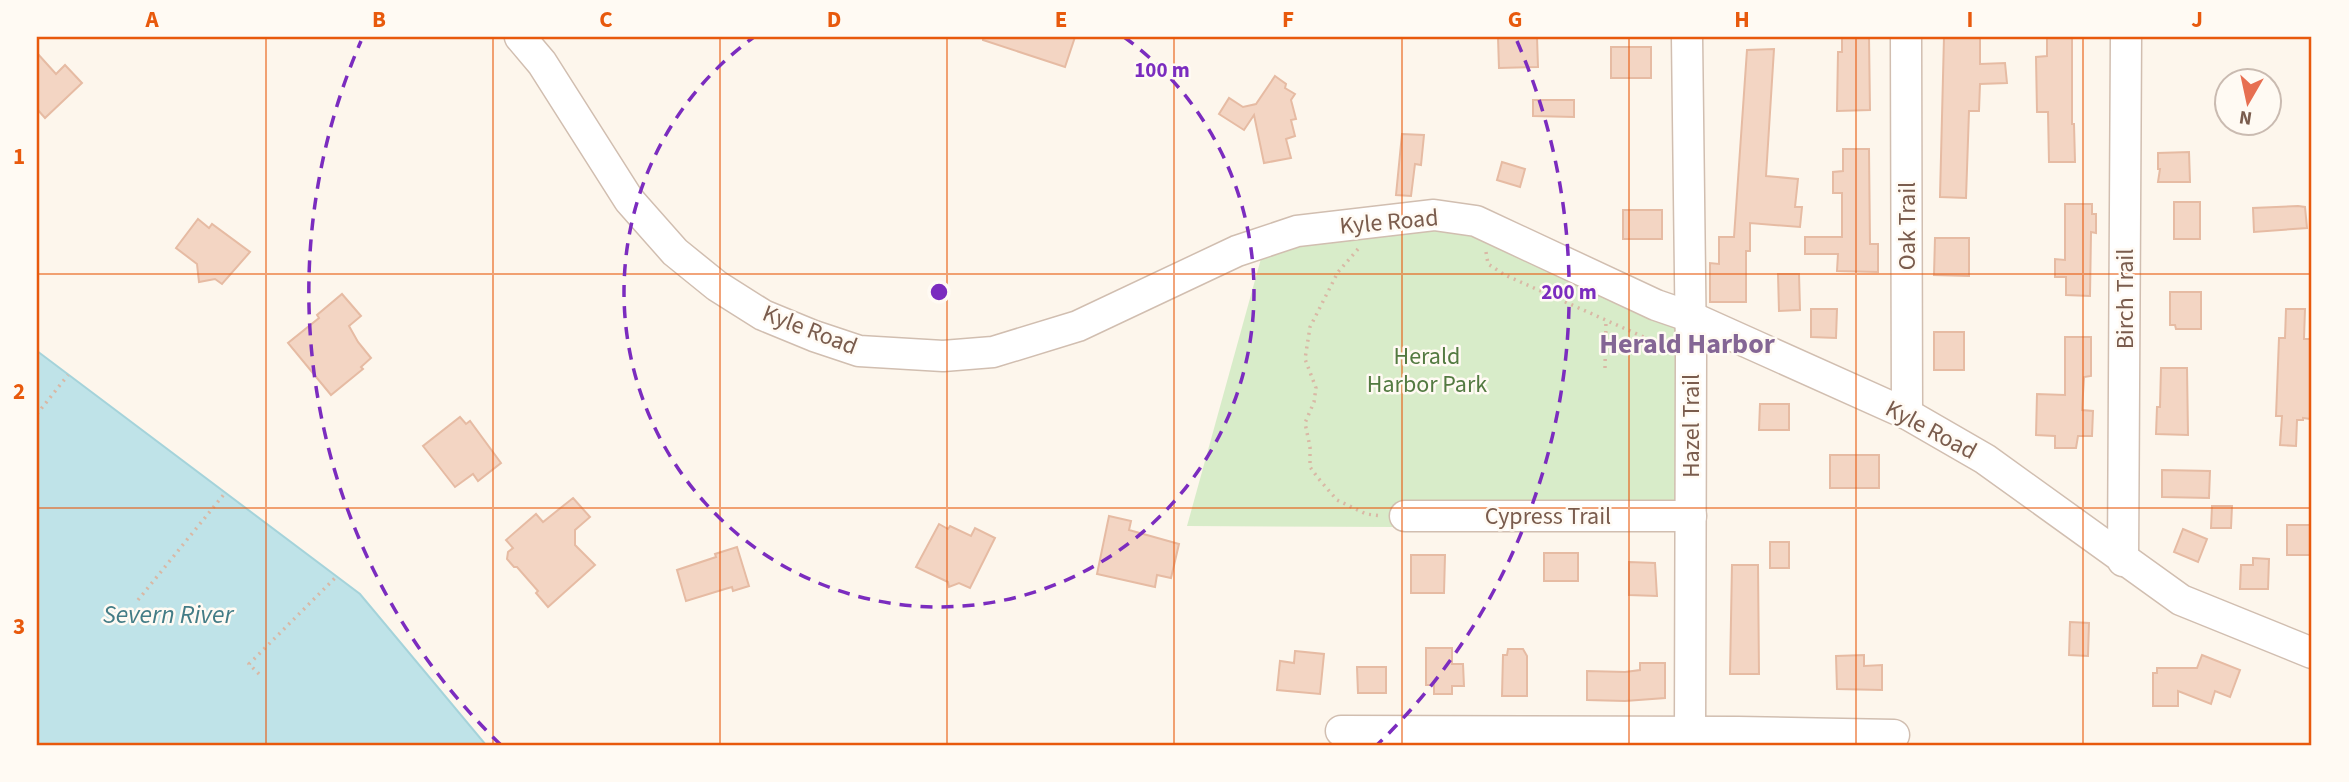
<svg xmlns="http://www.w3.org/2000/svg" width="2349" height="782" viewBox="0 0 2349 782" font-family="'Source Sans 3',sans-serif">
<style>
.green{fill:#d8ecc9}
.water{fill:#bfe3e8;stroke:#a5d3da;stroke-width:2}
.building{fill:#f3d5c3;stroke:#e6bba3;stroke-width:2}
.lines{fill:none;stroke-linecap:round;stroke-linejoin:round}
.minor-casing{stroke:#d1beb0;stroke-width:33}
.path{stroke:#d9b8a5;stroke-width:3.5;stroke-dasharray:2 5;stroke-linecap:butt}
.minor{stroke:#fff;stroke-width:30}
.grid{fill:none;stroke:#e8590c;stroke-width:2;stroke-opacity:0.55}
.ring{fill:none;stroke:#7b2cbf;stroke-width:3.5;stroke-dasharray:12 9}
.labels{text-anchor:middle;dominant-baseline:central;stroke-width:5;stroke-linejoin:round;paint-order:stroke}
.street-label{font-size:24px;fill:#7a5c4d;stroke:#fffaf3}
.park-label{font-size:24px;fill:#537a41;stroke:#fffaf3}
.water-label{font-size:26px;font-style:italic;fill:#437c86;stroke:#fffaf3}
.quarter-label{font-size:28px;font-weight:bold;fill:#846695;stroke:#fffaf3}
.centre{fill:#7b2cbf;stroke:#fffaf3;stroke-width:3.5}
.ring-label{font-size:21px;text-anchor:middle;font-weight:bold;fill:#7b2cbf;stroke:#fffaf3;stroke-width:5;stroke-linejoin:round;paint-order:stroke}
.neatline{fill:none;stroke:#e8590c;stroke-width:2.5}
.grid-label{font-size:23px;text-anchor:middle;font-weight:bold;fill:#e8590c}
</style>
<rect width="100%" height="100%" fill="#fdf6ec"/>
<!-- green -->
<polygon class="green" points="1448,228 1476,237 1680,330 1682,507 1400,527 1187,526 1262,255 1284,245"/>
<!-- water -->
<polygon class="water" points="37,351 360,594 486,745 37,745"/>
<!-- building -->
<g class="building">
<polygon points="983,37 1075,37 1065,67 983,40"/>
<polygon points="1498,37 1537,37 1538,67 1499,68"/>
<polygon points="1842,37 1869,37 1870,110 1837,111 1838,52 1842,52"/>
<polygon points="1944,37 1980,37 1980,64 2005,63 2007,83 1980,84 1979,111 1969,111 1966,198 1940,197"/>
<polygon points="2047,37 2072,37 2072,124 2074,124 2075,162 2049,162 2048,112 2037,112 2036,57 2047,56"/>
<rect x="1611" y="47" width="40" height="31"/>
<polygon points="1774,49 1766,176 1798,179 1795,207 1802,207 1800,227 1750,223 1750,251 1746,251 1746,302 1710,302 1710,263 1719,264 1719,237 1734,237 1747,50"/>
<polygon points="37,53 56,74 65,65 82,83 45,118 37,109"/>
<polygon points="1275,76 1286,84 1285,88 1295,94 1291,100 1296,119 1291,120 1295,136 1286,139 1291,158 1264,163 1254,115 1244,130 1219,114 1229,98 1243,107 1256,104"/>
<polygon points="1533,100 1574,100 1574,117 1533,116"/>
<polygon points="1402,134 1424,135 1421,165 1415,164 1411,196 1396,195"/>
<polygon points="1843,149 1869,149 1870,244 1878,244 1878,272 1837,271 1838,254 1805,254 1805,237 1842,237 1842,193 1833,193 1833,172 1843,171"/>
<polygon points="2189,152 2190,182 2158,182 2160,169 2158,169 2158,153"/>
<polygon points="1502,162 1525,169 1520,187 1497,180"/>
<rect x="2174" y="202" width="26" height="37"/>
<polygon points="2065,204 2092,204 2092,214 2096,214 2096,233 2091,232 2090,296 2066,295 2066,277 2055,277 2055,259 2065,260"/>
<polygon points="2298,206 2305,207 2307,228 2254,232 2253,208"/>
<rect x="1623" y="210" width="39" height="29"/>
<polygon points="198,219 209,228 212,224 250,252 222,284 215,279 199,282 197,264 176,248"/>
<polygon points="1935,238 1969,238 1969,276 1934,275"/>
<polygon points="1778,274 1799,274 1800,310 1779,311"/>
<polygon points="2170,292 2201,292 2201,329 2176,329 2175,325 2170,325"/>
<polygon points="342,294 361,316 349,326 358,342 371,358 361,367 363,369 331,395 288,343 319,318 317,315"/>
<polygon points="1811,309 1837,309 1836,338 1811,337"/>
<polygon points="2286,309 2305,309 2304,339 2312,339 2311,419 2303,418 2303,420 2297,420 2296,446 2280,445 2282,416 2276,416 2279,338 2285,338"/>
<rect x="1934" y="332" width="30" height="38"/>
<polygon points="2065,337 2091,337 2091,376 2084,377 2082,410 2093,411 2092,436 2078,436 2076,448 2055,448 2055,436 2036,435 2037,394 2065,395"/>
<polygon points="2161,368 2187,368 2188,435 2156,434 2157,407 2160,407"/>
<polygon points="1760,404 1789,404 1789,430 1759,430"/>
<polygon points="460,417 466,424 470,421 501,463 478,481 473,474 455,487 423,446"/>
<rect x="1830" y="455" width="49" height="33"/>
<polygon points="2162,470 2210,471 2209,498 2162,497"/>
<polygon points="573,498 590,517 575,530 575,545 595,565 548,607 536,593 538,591 517,567 514,567 507,559 508,552 513,548 506,540 536,514 543,522"/>
<polygon points="2212,506 2232,506 2231,528 2211,528"/>
<polygon points="1109,516 1131,521 1129,530 1179,544 1171,578 1157,575 1155,587 1097,574"/>
<polygon points="939,524 948,529 950,526 971,536 975,528 995,538 970,588 959,583 949,587 948,582 916,567"/>
<rect x="2287" y="525" width="25" height="30"/>
<polygon points="2183,529 2207,539 2198,562 2174,552"/>
<rect x="1770" y="542" width="19" height="26"/>
<polygon points="737,547 749,586 733,591 732,587 725,589 686,601 677,570 716,557 715,554"/>
<rect x="1544" y="553" width="34" height="28"/>
<polygon points="1411,555 1445,555 1444,593 1411,593"/>
<polygon points="2253,558 2269,559 2268,589 2240,589 2241,565 2253,565"/>
<polygon points="1629,562 1655,563 1657,596 1629,595"/>
<polygon points="1732,565 1758,565 1759,674 1730,674"/>
<polygon points="2070,622 2089,623 2088,656 2069,655"/>
<polygon points="1426,648 1452,648 1452,664 1463,664 1464,686 1452,686 1452,694 1434,694 1434,685 1426,685"/>
<polygon points="1508,649 1523,649 1527,656 1527,696 1502,696 1503,655 1507,655"/>
<polygon points="1295,651 1324,654 1320,694 1277,690 1280,661 1294,663"/>
<polygon points="1864,655 1864,666 1882,665 1882,690 1837,689 1836,656"/>
<polygon points="2202,655 2240,670 2230,697 2215,691 2211,704 2178,691 2178,706 2153,706 2153,673 2157,673 2157,668 2197,668"/>
<polygon points="1640,663 1665,663 1665,698 1625,701 1587,700 1587,671 1625,672 1640,670"/>
<polygon points="1357,667 1386,667 1386,693 1358,693"/>
</g>
<g class="lines">
<!-- minor casing -->
<g class="minor-casing">
<g id="minor">
<polyline points="520,37 542,63 629,200 675,252 717,286 763,315 814,336 859,351 943,356 993,352 1078,326 1237,251 1297,231 1434,215 1476,221 1656,305 1691,317 1907,414 1985,459 2181,600 2312,653"/>
<polyline points="1687,37 1691,355 1690,732"/>
<polyline points="1906,37 1907,414"/>
<polyline points="1405,516 1691,516"/>
<polyline points="2123,561 2126,37"/>
<polyline points="1341,731 1738,732 1894,735"/>
</g>
</g>
<!-- path -->
<g class="path">
<polyline points="1358,249 1338,272 1310,327 1305,359 1316,388 1314,402 1305,423 1310,447 1310,467 1318,478 1337,500 1366,514 1382,516"/>
<polyline points="1486,252 1488,264 1505,275 1666,347"/>
<polyline points="1605,348 1634,350 1644,337"/>
<polyline points="1605,368 1606,320"/>
<polyline points="37,414 68,375"/>
<polyline points="138,600 225,493"/>
<polyline points="259,674 249,664 337,576"/>
</g>
<!-- minor -->
<use href="#minor" class="minor"/>
</g>
<!-- grid -->
<path class="grid" d="M266,37V745M493,37V745M720,37V745M947,37V745M1174,37V745M1402,37V745M1629,37V745M1856,37V745M2083,37V745M37,274H2312M37,508H2312"/>
<!-- distance rings -->
<g class="ring">
<path d="M1124 37A315 315 0 1 1 754 37"/>
<path d="M501 745A630 630 0 0 1 361 41M1517 41A630 630 0 0 1 1377 745"/>
</g>
<g class="labels">
<!-- street labels -->
<g class="street-label">
<text transform="translate(1389 222) rotate(-5)">Kyle Road</text>
<text transform="translate(1907 226) rotate(-90)">Oak Trail</text>
<text transform="translate(2125 299) rotate(-90)">Birch Trail</text>
<text transform="translate(810 330) rotate(21)">Kyle Road</text>
<text transform="translate(1691 426) rotate(-90)">Hazel Trail</text>
<text transform="translate(1931 430) rotate(28)">Kyle Road</text>
<text x="1548" y="516">Cypress Trail</text>
</g>
<!-- park labels -->
<g class="park-label">
<text x="1427" y="356">Herald<tspan x="1427" dy="28">Harbor Park</tspan></text>
</g>
<!-- water labels -->
<g class="water-label">
<text x="168" y="614">Severn River</text>
</g>
<!-- quarter labels -->
<g class="quarter-label">
<text x="1687" y="344">Herald Harbor</text>
</g>
</g>
<circle cx="939" cy="292" r="10" class="centre"/>
<g class="ring-label">
<text x="1162" y="77">100 m</text>
<text x="1569" y="299">200 m</text>
</g>
<!-- border -->
<rect width="2349" height="782" fill="none" stroke="#fffaf3" stroke-width="77"/>
<!-- north arrow -->
<g transform="translate(2248 102) rotate(189)"><circle r="33" fill="#fffaf3" stroke="#cabbb1" stroke-width="2"/>
<path d="M0-5L12 26L0 18L-12 26Z" fill="#e76f51"/>
<text y="-10" font-size="19" font-weight="bold" text-anchor="middle" fill="#7a5c4d">N</text>
</g>
<rect x="38" y="38" width="2272" height="706" class="neatline"/>
<g class="grid-label">
<text x="152" y="27">A</text>
<text x="379" y="27">B</text>
<text x="606" y="27">C</text>
<text x="834" y="27">D</text>
<text x="1061" y="27">E</text>
<text x="1288" y="27">F</text>
<text x="1515" y="27">G</text>
<text x="1742" y="27">H</text>
<text x="1970" y="27">I</text>
<text x="2197" y="27">J</text>
<text x="19" y="164">1</text>
<text x="19" y="399">2</text>
<text x="19" y="634">3</text>
</g>
</svg>
